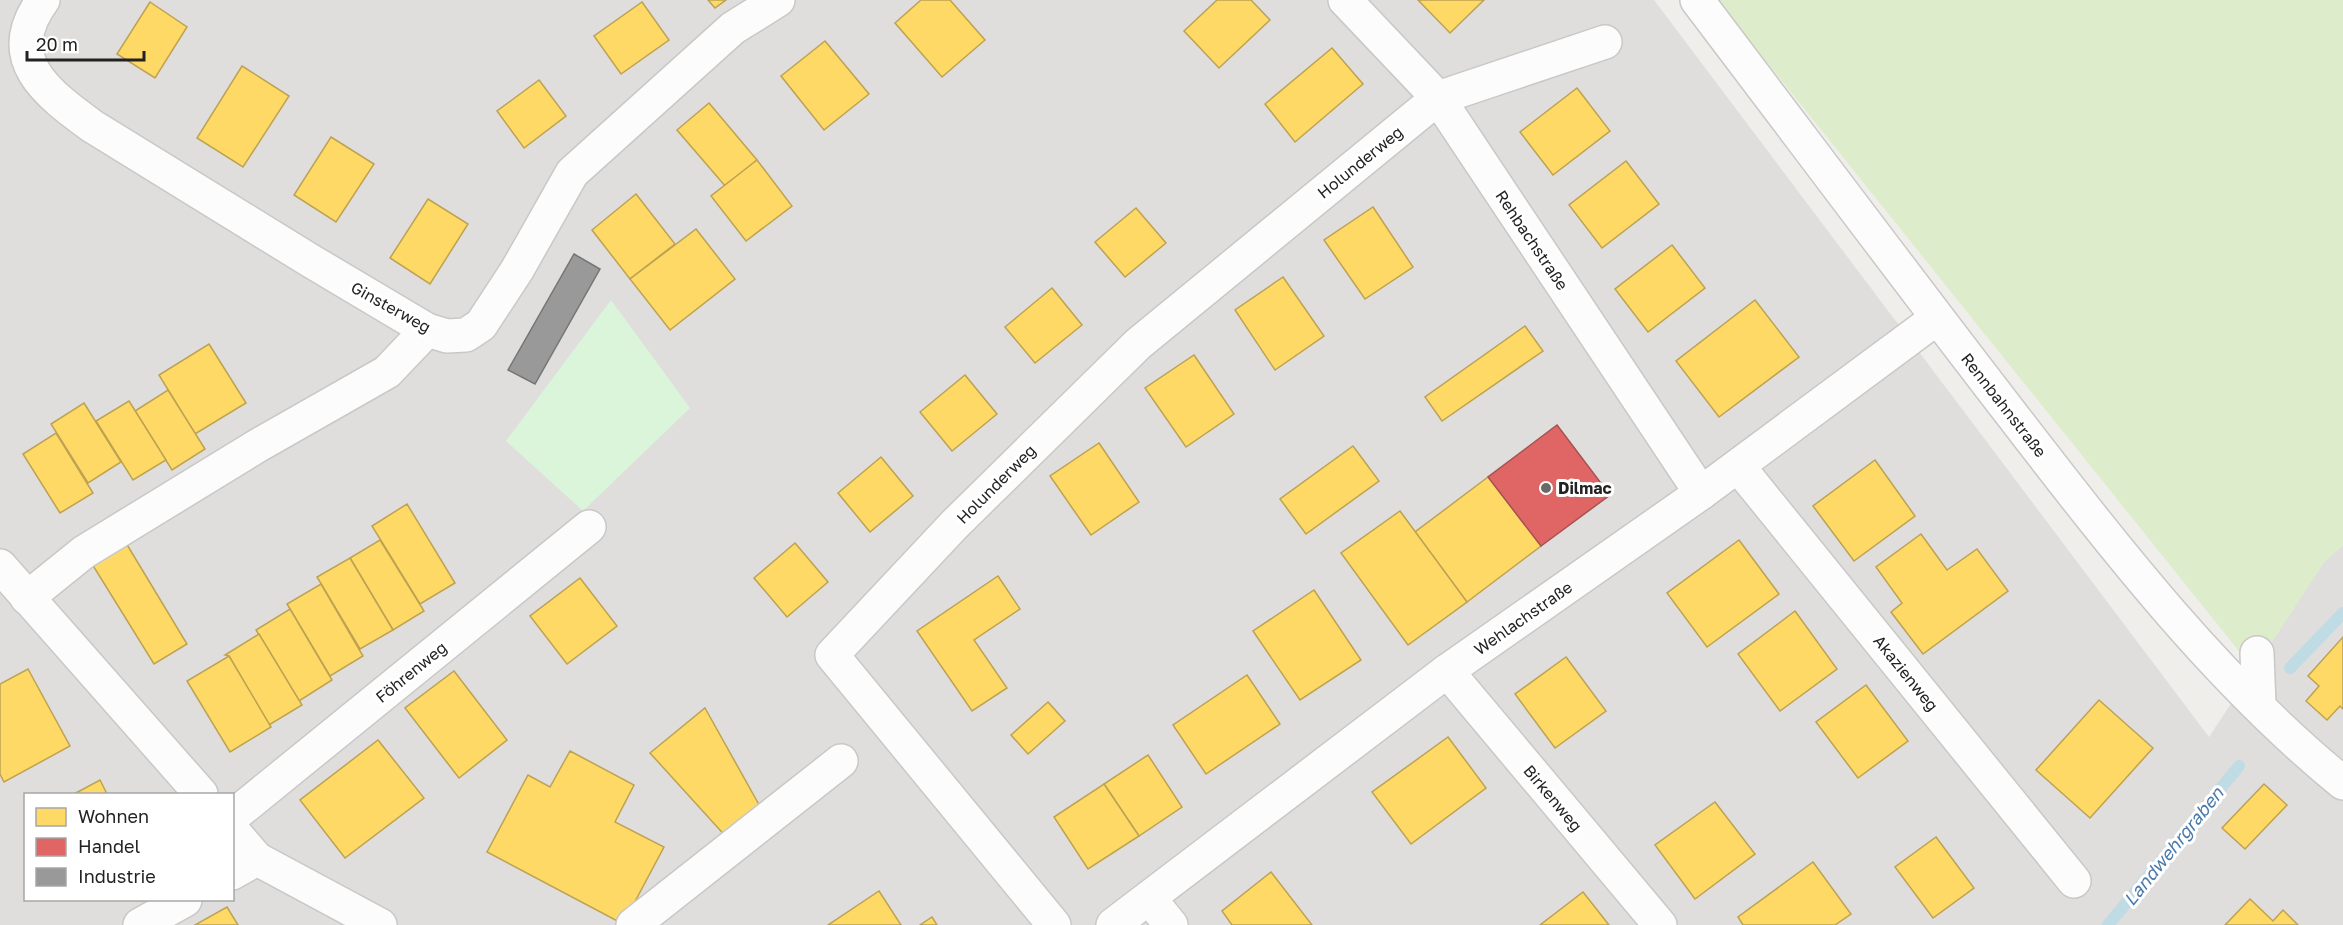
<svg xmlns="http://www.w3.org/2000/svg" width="2343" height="925" viewBox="0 0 2343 925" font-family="'Golos Text',sans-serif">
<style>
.residential{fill:#dfdedc;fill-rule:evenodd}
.grass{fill:#ddeccb}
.park{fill:#daf5da}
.homes{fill:#ffd966;stroke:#bda252;stroke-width:1.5}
.shops{fill:#e06666;stroke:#a75252;stroke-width:1.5}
.industry{fill:#999;stroke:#757575;stroke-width:1.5}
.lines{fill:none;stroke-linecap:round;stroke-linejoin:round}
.stream{stroke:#bfdbe3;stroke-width:12}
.minor-casing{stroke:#c9c8c7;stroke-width:36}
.minor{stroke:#fdfcfc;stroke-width:33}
.poi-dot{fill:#6a6968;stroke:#fff;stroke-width:2}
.labels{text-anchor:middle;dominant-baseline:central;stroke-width:6;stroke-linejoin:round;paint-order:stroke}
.street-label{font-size:16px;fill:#222;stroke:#fff}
.poi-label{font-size:16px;font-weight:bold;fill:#222;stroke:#fff;text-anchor:start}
.water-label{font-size:18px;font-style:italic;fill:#4a7aab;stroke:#fff}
</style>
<rect width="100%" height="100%" fill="#f0eeeb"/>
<!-- residential -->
<path class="residential" d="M0,0H1654L2209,737L2324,562L2343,545V925H0ZM26,794H232V900H26Z"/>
<!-- grass -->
<polygon class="grass" points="1717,0 2343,0 2343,545 2324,562 2254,670"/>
<!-- park -->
<polygon class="park" points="611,300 690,408 583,511 506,441"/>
<!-- homes -->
<g class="homes">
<polygon points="708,0 726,0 715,8"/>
<polygon points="921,0 950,0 985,40 942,77 895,23"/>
<polygon points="1217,0 1251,0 1270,20 1219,68 1184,31"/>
<polygon points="1418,0 1484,0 1450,33"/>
<polygon points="150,2 187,27 155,78 117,54"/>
<polygon points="642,2 669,40 621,74 594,36"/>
<polygon points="825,41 869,94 824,130 781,76"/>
<polygon points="1332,48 1363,84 1295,142 1265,104"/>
<polygon points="242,66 289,96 243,167 197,138"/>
<polygon points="539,80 566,116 524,148 497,111"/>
<polygon points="1577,88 1610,131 1553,175 1520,132"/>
<polygon points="709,103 757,160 726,187 677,130"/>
<polygon points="331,137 374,164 336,222 294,195"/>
<polygon points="757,160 792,206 746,241 711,196"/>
<polygon points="1626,161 1659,204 1602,248 1569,205"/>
<polygon points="636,194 675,244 630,279 592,230"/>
<polygon points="428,199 468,224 430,284 390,258"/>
<polygon points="1373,207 1413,267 1365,299 1324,240"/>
<polygon points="1136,208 1166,243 1125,277 1095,242"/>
<polygon points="696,229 735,279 670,330 630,279"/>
<polygon points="1672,245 1705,288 1648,332 1615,289"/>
<polygon points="1283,277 1324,336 1275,370 1235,310"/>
<polygon points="1052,288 1082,325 1035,363 1005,327"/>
<polygon points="1755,300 1799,357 1719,417 1676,361"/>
<polygon points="1525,326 1543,351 1442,421 1425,397"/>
<polygon points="209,344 246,403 195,434 159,375"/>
<polygon points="1194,355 1234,414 1186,447 1145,388"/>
<polygon points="965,375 997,414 952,451 920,412"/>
<polygon points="168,390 205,449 172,470 135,411"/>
<polygon points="129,401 166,460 133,480 96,421"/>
<polygon points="84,403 121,462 88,483 51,424"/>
<polygon points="56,433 93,493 60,513 23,454"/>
<polygon points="1099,443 1139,502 1091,535 1050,476"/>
<polygon points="1353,446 1379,481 1306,534 1280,499"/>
<polygon points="881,457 913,496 870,532 838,493"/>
<polygon points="1875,460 1915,516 1854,561 1813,506"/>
<polygon points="1488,477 1541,546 1467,602 1415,532"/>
<polygon points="407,504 455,583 420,604 372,526"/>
<polygon points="1400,511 1467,602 1408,645 1341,553"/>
<polygon points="1921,534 1947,570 1977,549 2008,591 1923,654 1891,612 1902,603 1876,567"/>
<polygon points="380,540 424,611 393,630 350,558"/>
<polygon points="1739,540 1779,594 1707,647 1667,593"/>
<polygon points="126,543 187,644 154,664 92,564"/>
<polygon points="795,543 828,582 787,617 754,578"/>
<polygon points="350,558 393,630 360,649 317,577"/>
<polygon points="998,576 1020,609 974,640 1007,688 972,711 917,631"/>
<polygon points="580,578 617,626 567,664 530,616"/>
<polygon points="321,584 363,656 330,676 287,604"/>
<polygon points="1314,590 1361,660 1300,700 1253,631"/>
<polygon points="290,609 332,680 299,701 256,630"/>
<polygon points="1795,611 1837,669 1780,711 1738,654"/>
<polygon points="259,634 302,705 269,725 229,656 225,655"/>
<polygon points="2343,637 2343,709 2340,706 2327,720 2306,701 2319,686 2308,676"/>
<polygon points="229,656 271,727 230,752 187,681"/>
<polygon points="1566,657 1606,711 1555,748 1515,694"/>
<polygon points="28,669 70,746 4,782 0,774 0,684"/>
<polygon points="454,671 507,740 459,778 405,708"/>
<polygon points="1247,675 1280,724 1206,774 1173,725"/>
<polygon points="1866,685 1908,741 1858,778 1816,722"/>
<polygon points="2099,700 2153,748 2090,818 2036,770"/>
<polygon points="1048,702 1065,721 1028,754 1011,735"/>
<polygon points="705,708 762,810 729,840 650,753"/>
<polygon points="1448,737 1486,788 1411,844 1372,792"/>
<polygon points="378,740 424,798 345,858 300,800"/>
<polygon points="570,751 634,785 615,822 664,847 623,924 487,852 528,775 550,787"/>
<polygon points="1148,755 1182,807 1139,836 1104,784"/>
<polygon points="100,780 107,794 74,794"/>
<polygon points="1104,784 1139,836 1088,869 1054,817"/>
<polygon points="2264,784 2287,805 2245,849 2222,828"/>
<polygon points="1715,802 1755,854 1695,899 1655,845"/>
<polygon points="1936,837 1974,888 1933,918 1895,867"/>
<polygon points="1813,862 1851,914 1835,925 1743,925 1738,917"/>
<polygon points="1271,872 1312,925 1232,925 1222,911"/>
<polygon points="879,891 901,925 828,925"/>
<polygon points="1583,892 1609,925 1540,925"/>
<polygon points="2250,899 2273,921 2283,910 2298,925 2225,925"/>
<polygon points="227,907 238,925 195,925"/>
<polygon points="932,917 937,925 920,925"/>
</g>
<!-- shops -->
<polygon class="shops" points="1557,425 1610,495 1541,546 1488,477"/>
<!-- industry -->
<polygon class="industry" points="574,254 600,269 535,384 508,370"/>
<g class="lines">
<!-- stream -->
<g class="stream">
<polyline points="2290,668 2343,613"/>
<polyline points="2108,925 2239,766"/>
</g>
<!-- minor casing -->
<g class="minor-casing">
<g id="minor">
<path d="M43,0C0,59 47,93 92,126L311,261L427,330L447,336L466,335L481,325L517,270L572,173L733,28L778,0"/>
<polyline points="1345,0 1438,98 1701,493"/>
<path d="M1697,0C1801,137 1904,275 2009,411C2111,543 2213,677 2343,783"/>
<polyline points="1738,466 2074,881"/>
<polyline points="0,566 201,794"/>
<polyline points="27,598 84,552 257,446 387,372 427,330"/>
<polyline points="2257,653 2259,706"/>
<polyline points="1447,671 1660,925"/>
<polyline points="232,817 589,527"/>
<polyline points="232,830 257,859 380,925"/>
<polyline points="232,873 257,859"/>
<polyline points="1149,898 1171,925"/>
<polyline points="140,925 185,900"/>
<polyline points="633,925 841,761"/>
<polyline points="1054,925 832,655 954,525 1138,344 1438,98 1605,42"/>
<polyline points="1113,925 1447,671 1701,493 1937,318"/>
</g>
</g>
<!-- minor -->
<use href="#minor" class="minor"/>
</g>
<!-- markers -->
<circle class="poi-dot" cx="1546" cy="488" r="6"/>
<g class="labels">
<!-- street labels -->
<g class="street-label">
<text transform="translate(1360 162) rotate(-39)">Holunderweg</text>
<text transform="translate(1532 240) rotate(56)">Rehbachstraße</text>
<text transform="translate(391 307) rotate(29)">Ginsterweg</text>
<text transform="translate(2004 405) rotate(52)">Rennbahnstraße</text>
<text transform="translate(996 484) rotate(-45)">Holunderweg</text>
<text transform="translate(1523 618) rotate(-35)">Wehlachstraße</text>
<text transform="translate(411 672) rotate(-39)">Föhrenweg</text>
<text transform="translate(1906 673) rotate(51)">Akazienweg</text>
<text transform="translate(1553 798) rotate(50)">Birkenweg</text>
</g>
<!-- poi labels -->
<g class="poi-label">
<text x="1558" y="488">Dilmac</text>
</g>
<!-- water labels -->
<g class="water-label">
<text transform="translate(2173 846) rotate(-51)">Landwehrgraben</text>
</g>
</g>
<!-- legend -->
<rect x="24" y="793" width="210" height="108" fill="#ffffff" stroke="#a7a7a7" stroke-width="1.5"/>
<rect x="36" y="808" width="30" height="18" fill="#ffd966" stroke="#a7a7a7" stroke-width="1.5"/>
<text x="78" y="823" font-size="18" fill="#222222">Wohnen</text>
<rect x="36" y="838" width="30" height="18" fill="#e06666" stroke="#a7a7a7" stroke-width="1.5"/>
<text x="78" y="853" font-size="18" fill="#222222">Handel</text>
<rect x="36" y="868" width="30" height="18" fill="#999999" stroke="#a7a7a7" stroke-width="1.5"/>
<text x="78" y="883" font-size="18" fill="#222222">Industrie</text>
<!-- scale -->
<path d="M27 51v9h117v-9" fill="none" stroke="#222222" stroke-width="3"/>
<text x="36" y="51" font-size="18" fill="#222222" stroke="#ffffff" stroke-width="4.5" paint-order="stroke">20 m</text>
</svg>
